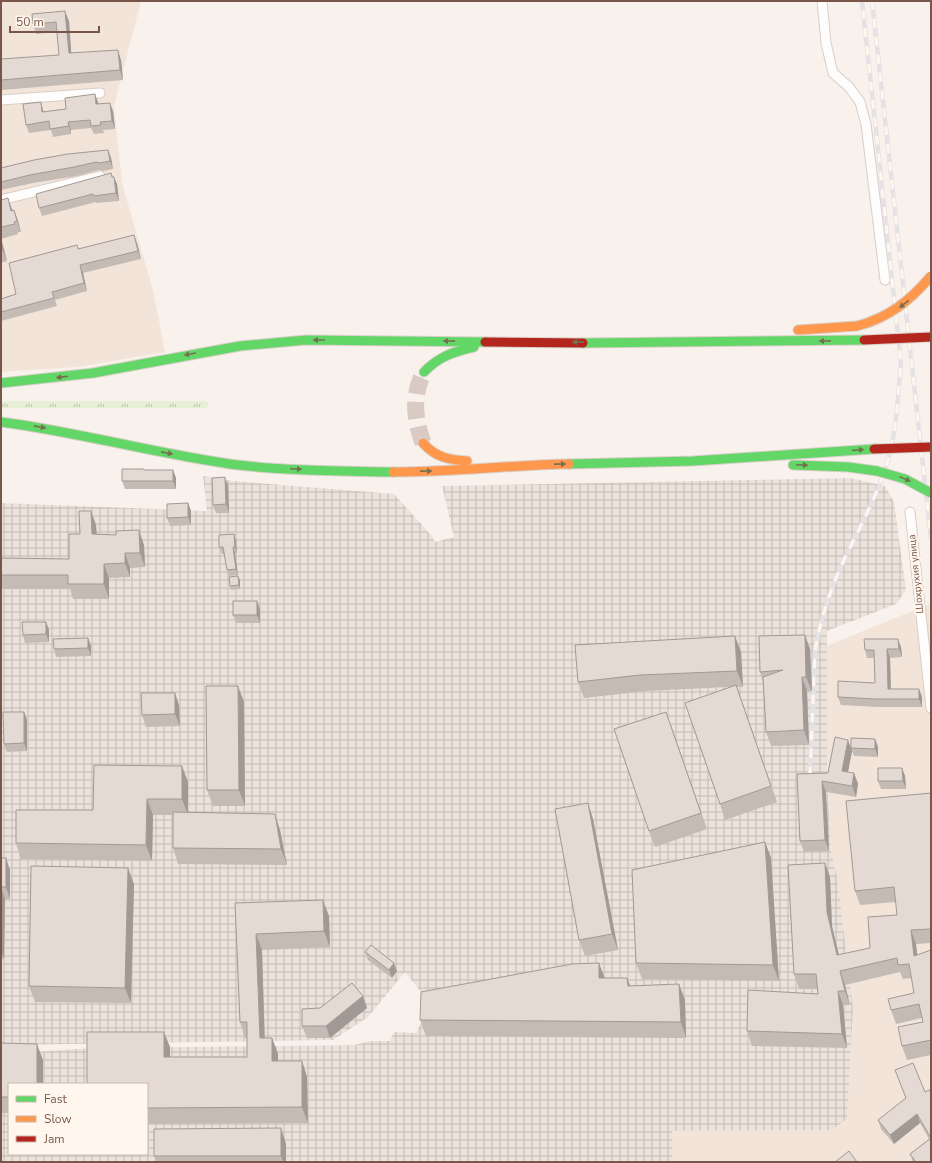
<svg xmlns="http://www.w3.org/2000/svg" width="932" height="1163" viewBox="0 0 932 1163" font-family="'Nunito Sans',sans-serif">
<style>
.residential{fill:#f2e4d9}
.industrial{fill:url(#industrial-grid);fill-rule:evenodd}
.grass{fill:url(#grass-tufts)}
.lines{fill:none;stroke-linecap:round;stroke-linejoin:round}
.highway-tunnel{stroke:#d9cbc3;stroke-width:17;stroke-dasharray:17 8;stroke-linecap:butt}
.street-casing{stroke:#d8cec8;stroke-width:11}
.fast-casing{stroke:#dacfc9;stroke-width:11}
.slow-casing{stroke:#dacfc9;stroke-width:11}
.jam-casing{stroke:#dacfc9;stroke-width:11}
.street{stroke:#fefdfc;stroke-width:9}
.fast{stroke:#63d668;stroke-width:9}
.slow{stroke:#ff974d;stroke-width:9}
.jam{stroke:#b3261e;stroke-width:9}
.rail-casing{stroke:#e5e2e5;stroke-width:4.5}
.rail{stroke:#fff7ee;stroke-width:3;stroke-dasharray:9;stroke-linecap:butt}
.fast-bridge-casing{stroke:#dacfc9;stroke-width:11;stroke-linecap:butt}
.slow-bridge-casing{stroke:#dacfc9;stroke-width:11;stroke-linecap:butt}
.jam-bridge-casing{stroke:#dacfc9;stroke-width:11;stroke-linecap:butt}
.fast-bridge{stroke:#63d668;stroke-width:9}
.slow-bridge{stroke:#ff974d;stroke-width:9}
.jam-bridge{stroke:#b3261e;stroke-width:9}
.wall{fill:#c5bbb5}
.shaded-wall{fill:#a09994}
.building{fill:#e5dad3;stroke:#a09994}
.oneway{fill:#75704f}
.labels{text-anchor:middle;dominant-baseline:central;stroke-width:4;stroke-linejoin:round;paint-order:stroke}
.street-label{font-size:10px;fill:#795649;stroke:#fff7ee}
</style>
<defs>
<pattern id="industrial-grid" width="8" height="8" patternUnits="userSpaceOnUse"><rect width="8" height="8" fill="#ece2dc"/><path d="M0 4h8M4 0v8" fill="none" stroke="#c4bab4"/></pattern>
<pattern id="grass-tufts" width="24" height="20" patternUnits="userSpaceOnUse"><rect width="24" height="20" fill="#e7efd6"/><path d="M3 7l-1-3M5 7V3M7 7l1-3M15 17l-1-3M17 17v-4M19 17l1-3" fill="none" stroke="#c0c4b0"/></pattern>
</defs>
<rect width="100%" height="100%" fill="#f9f2ec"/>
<!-- residential -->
<g class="residential">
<polygon points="1,1 141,1 114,106 122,183 154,294 165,352 78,367 1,372"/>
<polygon points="930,604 931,1162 672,1162 672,1131 832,1130 847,1119 853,1008 837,877 831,852 827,780 826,646"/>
</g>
<!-- industrial -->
<path class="industrial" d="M203,476L233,481L394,494L432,536L435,542L454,537L442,486L850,478L885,486L894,502L906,590L896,604L827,631V780L831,852L837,877L853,1008L847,1119L832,1130L672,1131V1162H1V1054L93,1048L354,1045L372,1041H390L394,1032L416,1033L424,1017L425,997L405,972L368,1017L333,1040L1,1045V503L207,511ZM9,1084H147V1154H9Z"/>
<!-- grass -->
<polygon class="grass" points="1,401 206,401 209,404 206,408 1,408"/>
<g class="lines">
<!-- highway-tunnel -->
<path class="highway-tunnel" d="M423,443C414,419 412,394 424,372"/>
<!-- street casing -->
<g class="street-casing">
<g id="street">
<polyline points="822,1 826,43 833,73 849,87 860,102 866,124 885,280"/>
<polyline points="1,100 100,93"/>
<polyline points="1,200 100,176"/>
<polyline points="910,512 931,708"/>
</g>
</g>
<!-- fast casing -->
<g class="fast-casing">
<g id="fast">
<polyline points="583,343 864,340"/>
<path d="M424,372C438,357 455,351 474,347"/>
<polyline points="1,383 93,373 240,346 306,340 485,342"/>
<path d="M1,422C78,432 153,453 230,464C284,471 339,471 393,472"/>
<polyline points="569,464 693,461 874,449"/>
<polyline points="793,465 848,467 877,471"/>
</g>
</g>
<!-- slow casing -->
<g class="slow-casing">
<g id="slow">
<polyline points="798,330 857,326"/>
<path d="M423,443C435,457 449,460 467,461"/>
<path d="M393,472C452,472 510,465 569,464"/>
</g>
</g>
<!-- jam casing -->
<g class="jam-casing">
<polyline id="jam" points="485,342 583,343"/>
</g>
<!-- street -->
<use href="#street" class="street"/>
<!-- fast -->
<use href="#fast" class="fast"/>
<!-- slow -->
<use href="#slow" class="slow"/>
<!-- jam -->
<use href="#jam" class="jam"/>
<!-- rail casing -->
<g class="rail-casing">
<g id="rail">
<polyline points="872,1 931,539"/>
<path d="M810,776L815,651C820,621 830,590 843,562C859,528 878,496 888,459C897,428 898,395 901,363L862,1"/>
</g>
</g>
<!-- rail -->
<use href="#rail" class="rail"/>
<!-- fast-bridge casing -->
<g class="fast-bridge-casing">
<polyline id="fast-bridge" points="877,471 905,479 931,493"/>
</g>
<!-- slow-bridge casing -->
<g class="slow-bridge-casing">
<path id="slow-bridge" d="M857,326C888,318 910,301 931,276"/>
</g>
<!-- jam-bridge casing -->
<g class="jam-bridge-casing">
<g id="jam-bridge">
<polyline points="864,340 931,337"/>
<polyline points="874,449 931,447"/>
</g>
</g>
<!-- fast-bridge -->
<use href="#fast-bridge" class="fast-bridge"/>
<!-- slow-bridge -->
<use href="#slow-bridge" class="slow-bridge"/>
<!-- jam-bridge -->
<use href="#jam-bridge" class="jam-bridge"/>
</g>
<!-- wall -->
<g class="wall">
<polygon points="69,21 71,53 121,60 123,80 1,90 1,59 59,55 57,32 36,34 33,24"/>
<polygon points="98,102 98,104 113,111 115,129 103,130 104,133 94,134 91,128 71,130 71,134 53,137 51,130 29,133 26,125 43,110 44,112 66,109"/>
<polygon points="108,150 111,158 113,169 103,171 99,170 77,176 33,183 1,190 1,168"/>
<polygon points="111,173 117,184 119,201 96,203 96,202 42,216 39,208"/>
<polygon points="1,200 12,210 14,210 18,221 21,232 18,232 18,234 1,239 7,261 1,263"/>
<polygon points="137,243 141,259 83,273 87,291 55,300 57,306 1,321 1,299 16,294 78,249"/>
<polygon points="145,470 173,470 176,478 176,489 125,489 122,481"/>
<polygon points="228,485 229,513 216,513 213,505"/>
<polygon points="188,503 191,511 191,525 170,526 167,518"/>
<polygon points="91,511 96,525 97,534 144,545 145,567 130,568 130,577 109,578 109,599 73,599 70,589 1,589 1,558 69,559"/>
<polygon points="236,540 237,553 235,553 238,575 229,576 227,570 224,554 222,554 219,547"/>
<polygon points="240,580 240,589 231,590 230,586"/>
<polygon points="257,601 260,609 260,623 236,623 233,615"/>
<polygon points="46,622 49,630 49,642 25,643 23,635"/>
<polygon points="805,635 810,649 812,691 807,691 809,745 771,746 766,732 763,682 760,672"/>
<polygon points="735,636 741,652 743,687 737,687 777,802 725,820 720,804 728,687 646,691 584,698 578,682"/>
<polygon points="88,638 91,646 91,656 56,657 54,649"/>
<polygon points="901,647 902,657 890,658 891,689 919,689 922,697 922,707 877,707 841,705 838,697 875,683 874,658 867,658 865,650"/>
<polygon points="244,702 245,806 213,806 207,790"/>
<polygon points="179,705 180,726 146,727 142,715"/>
<polygon points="24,712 27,720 27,751 7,752 4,744"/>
<polygon points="672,728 707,829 655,847 649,831"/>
<polygon points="875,739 878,747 878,757 854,756 852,751 848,772 854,773 858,784 856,797 826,792 829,851 804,852 800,841 797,774 828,773 851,747"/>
<polygon points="902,768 905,776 906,789 881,789 878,781"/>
<polygon points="188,782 188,813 280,830 287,865 178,864 173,848 173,815 153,815 152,861 21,859 16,843 93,810"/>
<polygon points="931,793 931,943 916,944 917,955 931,950 931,1055 907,1060 902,1046 923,1022 922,1018 896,1024 891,1010 914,993 912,978 903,979 900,972 845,985 850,1005 843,1005 847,1048 752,1046 747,1031 818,994 817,989 799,989 794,974 825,863 830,877 832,926 839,955 870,948 897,915 896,902 860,905 855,891"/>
<polygon points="588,803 593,819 618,950 585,956 579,940"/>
<polygon points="765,842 771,858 779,981 642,979 636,963"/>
<polygon points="1,858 10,870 10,899 5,899 4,959 1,959"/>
<polygon points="134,884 131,1003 35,1002 29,986"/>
<polygon points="235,903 329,916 330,947 262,950 265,1038 272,1038 278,1054 278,1061 302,1061 307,1077 308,1123 147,1124 147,1084 170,1047 170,1057 247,1057 247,1038 245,1038 240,1022"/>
<polygon points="365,952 397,971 392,978 368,960"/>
<polygon points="605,978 627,978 630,986 679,984 685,1000 686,1038 426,1036 420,1020"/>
<polygon points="363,996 367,1008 330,1038 307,1038 302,1026 320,1008"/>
<polygon points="1,1043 43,1060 9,1084 9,1113 1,1113"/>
<polygon points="925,1092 931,1093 931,1162 913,1162 910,1154 929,1139 920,1123 894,1144 881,1129 878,1120"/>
<polygon points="286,1144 286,1162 156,1162 154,1156"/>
</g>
<!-- shaded-wall -->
<g class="shaded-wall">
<polygon points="65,11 69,21 72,63 69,53"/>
<polygon points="118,50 121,60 123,80 120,70"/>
<polygon points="95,94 98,102 99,112 96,104"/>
<polygon points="41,102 43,110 45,120 42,112"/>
<polygon points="110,103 113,111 115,129 112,121"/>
<polygon points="68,122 71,130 71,134"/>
<polygon points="108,150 111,158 113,169 110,161"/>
<polygon points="114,177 117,184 119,201 116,193"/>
<polygon points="8,198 12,209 15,221 11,211"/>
<polygon points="14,210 18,221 21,232 17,221"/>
<polygon points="134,235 137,243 141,259 138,251"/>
<polygon points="1,238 7,261 3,251 1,242"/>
<polygon points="80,265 83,273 87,291 84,283"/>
<polygon points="173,470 176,478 176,489 173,481"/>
<polygon points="225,477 228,485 229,513 226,504"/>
<polygon points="188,503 191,511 191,525 188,517"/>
<polygon points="91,511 96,525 97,549 92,534"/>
<polygon points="139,530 144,545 145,567 140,553"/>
<polygon points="234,534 236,540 237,553 235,547"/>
<polygon points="233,547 235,553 238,575 236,569"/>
<polygon points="125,553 130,568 130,577 125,563"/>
<polygon points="104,564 109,578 109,599 104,584"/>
<polygon points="238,576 240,580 240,589 239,585"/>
<polygon points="257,601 260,609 260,623 257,615"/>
<polygon points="46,622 49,630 49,642 46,634"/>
<polygon points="805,635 810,649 812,691 806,677"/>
<polygon points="735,636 741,652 743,687 737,671"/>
<polygon points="88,638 91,646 91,656 88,648"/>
<polygon points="898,639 901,647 902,657 899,649"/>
<polygon points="887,649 890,658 891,697 888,689"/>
<polygon points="802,677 807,691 809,745 804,730"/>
<polygon points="238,686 244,702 245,806 239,790"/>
<polygon points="919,689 922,697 922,707 919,699"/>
<polygon points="175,693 179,705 180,726 175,714"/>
<polygon points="24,712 27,720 27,751 24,743"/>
<polygon points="875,739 878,747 878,757 875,749"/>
<polygon points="848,740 852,751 846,782 842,771"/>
<polygon points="182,766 188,782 188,815 182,799"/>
<polygon points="902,768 905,776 906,789 903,781"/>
<polygon points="854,773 858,784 856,797 852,786"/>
<polygon points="822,781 826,792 829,851 825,840"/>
<polygon points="147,799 153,815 152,861 146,845"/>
<polygon points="588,803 593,819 618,950 612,934"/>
<polygon points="275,814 280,830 287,865 281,849"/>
<polygon points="765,842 771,858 779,981 773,965"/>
<polygon points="6,858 10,870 10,899 6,887"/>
<polygon points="825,863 830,877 832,926 842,969 837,955 827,912"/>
<polygon points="128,868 134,884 131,1003 125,988"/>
<polygon points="1,887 5,899 4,959 1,950"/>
<polygon points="323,900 329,916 330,947 324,931"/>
<polygon points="911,930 916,944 919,970 914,956"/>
<polygon points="256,934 262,950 265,1054 260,1038"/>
<polygon points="394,963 397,971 392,978 389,970"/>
<polygon points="599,963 605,979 599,978"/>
<polygon points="840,971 845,985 850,1005 845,991"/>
<polygon points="627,978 633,993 628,986"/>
<polygon points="679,984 685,1000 686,1038 681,1022"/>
<polygon points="838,991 843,1005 847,1048 842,1034"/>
<polygon points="363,996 367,1008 330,1038 326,1026"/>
<polygon points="164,1032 170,1047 170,1073 164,1057"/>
<polygon points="272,1038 278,1054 278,1077 272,1061"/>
<polygon points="37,1044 43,1060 43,1084 37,1084"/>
<polygon points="302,1061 307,1077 308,1123 302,1107"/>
<polygon points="917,1114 920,1123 894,1144 890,1135"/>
<polygon points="281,1128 286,1144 286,1162 283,1162 281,1156"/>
</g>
<!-- building -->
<g class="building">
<polygon points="65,11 69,53 118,50 120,70 1,80 1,59 59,55 56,22 33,24 32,14"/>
<polygon points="95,94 96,104 110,103 112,121 100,122 101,125 91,126 90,120 68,122 69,126 50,129 49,121 26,125 23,104 41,102 42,112 66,109 65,98"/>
<polygon points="108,150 110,161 100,163 96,162 74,167 30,175 1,182 1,168 34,160 68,154"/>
<polygon points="111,173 112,177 114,177 116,193 94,196 93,194 39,208 36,194"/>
<polygon points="8,198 11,211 14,210 17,221 14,222 15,224 1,227 1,200"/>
<polygon points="134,235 138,251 80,265 84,283 52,292 54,298 1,312 1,299 16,294 9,263 77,245 78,249"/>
<polygon points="1,242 3,251 1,251"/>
<polygon points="122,469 144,469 144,470 173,470 173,481 122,481"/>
<polygon points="225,477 226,504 213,505 212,478"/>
<polygon points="188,503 188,517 167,518 167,504"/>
<polygon points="79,511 91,511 92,534 116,535 116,531 139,530 140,553 125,553 125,563 104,564 104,584 68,584 68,575 1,575 1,558 69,559 69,534 80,534"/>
<polygon points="234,534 235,547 233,547 236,569 227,570 223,547 219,547 219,535"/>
<polygon points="238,576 239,585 230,586 229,577"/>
<rect x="233" y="601" width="24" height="14"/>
<polygon points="22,622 46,622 46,634 23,635"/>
<polygon points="805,635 806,677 802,677 804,730 766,732 763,677 783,670 760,672 759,636"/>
<polygon points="735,636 737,671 640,675 578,682 575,645"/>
<polygon points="88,638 88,648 54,649 53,639"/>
<polygon points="864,639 898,639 899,649 887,649 888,689 919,689 919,699 875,699 838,697 838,681 875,683 874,650 865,650"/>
<polygon points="736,685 771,786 720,804 685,703"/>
<polygon points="206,686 238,686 239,790 207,790"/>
<polygon points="141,693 175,693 175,714 142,715"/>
<polygon points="3,712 24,712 24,743 4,744"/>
<polygon points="666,712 701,813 649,831 614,729"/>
<polygon points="835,737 848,740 842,771 854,773 852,786 822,781 825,840 800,841 797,774 828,773"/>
<polygon points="851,738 875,739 875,749 851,748"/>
<polygon points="94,765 182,766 182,799 147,799 146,845 16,843 16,810 93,810"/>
<polygon points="878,768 902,768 903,781 878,781"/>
<polygon points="931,793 931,929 911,930 914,956 931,950 931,1040 902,1046 898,1027 923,1022 919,1004 891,1010 888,999 914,993 909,964 898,965 897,958 840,971 845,991 838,991 842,1034 747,1031 748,990 818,994 816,974 794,974 788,865 825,863 827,912 837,955 870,948 868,917 897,915 894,887 855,891 846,801"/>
<polygon points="588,803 612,934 579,940 555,809"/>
<polygon points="173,812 275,814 281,849 173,848"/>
<polygon points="765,842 773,965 636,963 632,870"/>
<rect x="1" y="858" width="5" height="29"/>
<polygon points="31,866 128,868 125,988 29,986"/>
<polygon points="323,900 324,931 256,934 260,1038 272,1038 272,1061 302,1061 302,1107 147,1108 147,1084 87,1084 87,1032 164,1032 164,1057 247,1057 247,1022 240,1022 235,903"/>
<polygon points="371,945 394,963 389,970 365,952"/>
<polygon points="599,963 599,978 627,978 628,986 679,984 681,1022 420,1020 421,992 572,964"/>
<polygon points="352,983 363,996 326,1026 302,1026 302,1009 320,1008"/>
<polygon points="1,1043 37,1044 37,1084 9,1084 9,1097 1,1097"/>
<polygon points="913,1063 925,1092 929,1090 931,1093 931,1162 916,1162 910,1154 931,1138 917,1114 890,1135 878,1120 906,1098 895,1070"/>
<polygon points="281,1128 281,1156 154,1156 154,1129"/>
<polygon points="849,1151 857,1162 835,1162"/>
</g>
<!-- one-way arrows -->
<defs><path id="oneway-solid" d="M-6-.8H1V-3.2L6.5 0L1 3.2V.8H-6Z"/></defs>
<g class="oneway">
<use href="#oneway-solid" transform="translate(904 304) rotate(142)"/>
<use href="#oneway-solid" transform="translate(319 340) rotate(-180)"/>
<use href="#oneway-solid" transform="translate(449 341) rotate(-179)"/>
<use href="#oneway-solid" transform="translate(825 341) rotate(179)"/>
<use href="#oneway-solid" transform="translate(578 342) rotate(-179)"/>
<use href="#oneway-solid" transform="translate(190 354) rotate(170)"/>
<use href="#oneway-solid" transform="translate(62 377) rotate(173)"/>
<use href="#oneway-solid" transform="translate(40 427) rotate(11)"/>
<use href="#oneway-solid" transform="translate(858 450) rotate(-4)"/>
<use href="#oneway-solid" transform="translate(167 453) rotate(11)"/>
<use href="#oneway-solid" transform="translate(560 464) rotate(-1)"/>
<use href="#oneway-solid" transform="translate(802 465) rotate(2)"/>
<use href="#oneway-solid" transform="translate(296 469) rotate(2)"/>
<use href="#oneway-solid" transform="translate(426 471) rotate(-1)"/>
<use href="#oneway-solid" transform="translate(905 479) rotate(22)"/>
</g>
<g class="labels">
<!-- street labels -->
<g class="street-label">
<text transform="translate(916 574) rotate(-96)">Шохрухия улица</text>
</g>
</g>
<!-- border -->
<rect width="932" height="1163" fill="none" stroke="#795649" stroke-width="4"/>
<!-- legend -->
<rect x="8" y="1083" width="140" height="72" fill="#fff7ee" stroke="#c9b7ac"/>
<rect x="16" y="1096" width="20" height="6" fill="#63d668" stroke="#c9b7ac"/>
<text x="44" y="1103" font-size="12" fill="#795649">Fast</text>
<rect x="16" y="1116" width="20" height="6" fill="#ff974d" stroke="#c9b7ac"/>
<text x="44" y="1123" font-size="12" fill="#795649">Slow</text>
<rect x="16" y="1136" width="20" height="6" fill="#b3261e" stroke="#c9b7ac"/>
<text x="44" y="1143" font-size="12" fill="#795649">Jam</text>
<!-- scale -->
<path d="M10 26v6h89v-6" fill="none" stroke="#795649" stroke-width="2"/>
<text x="16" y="26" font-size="12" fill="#795649" stroke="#fff7ee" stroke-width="3" paint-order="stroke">50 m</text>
</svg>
